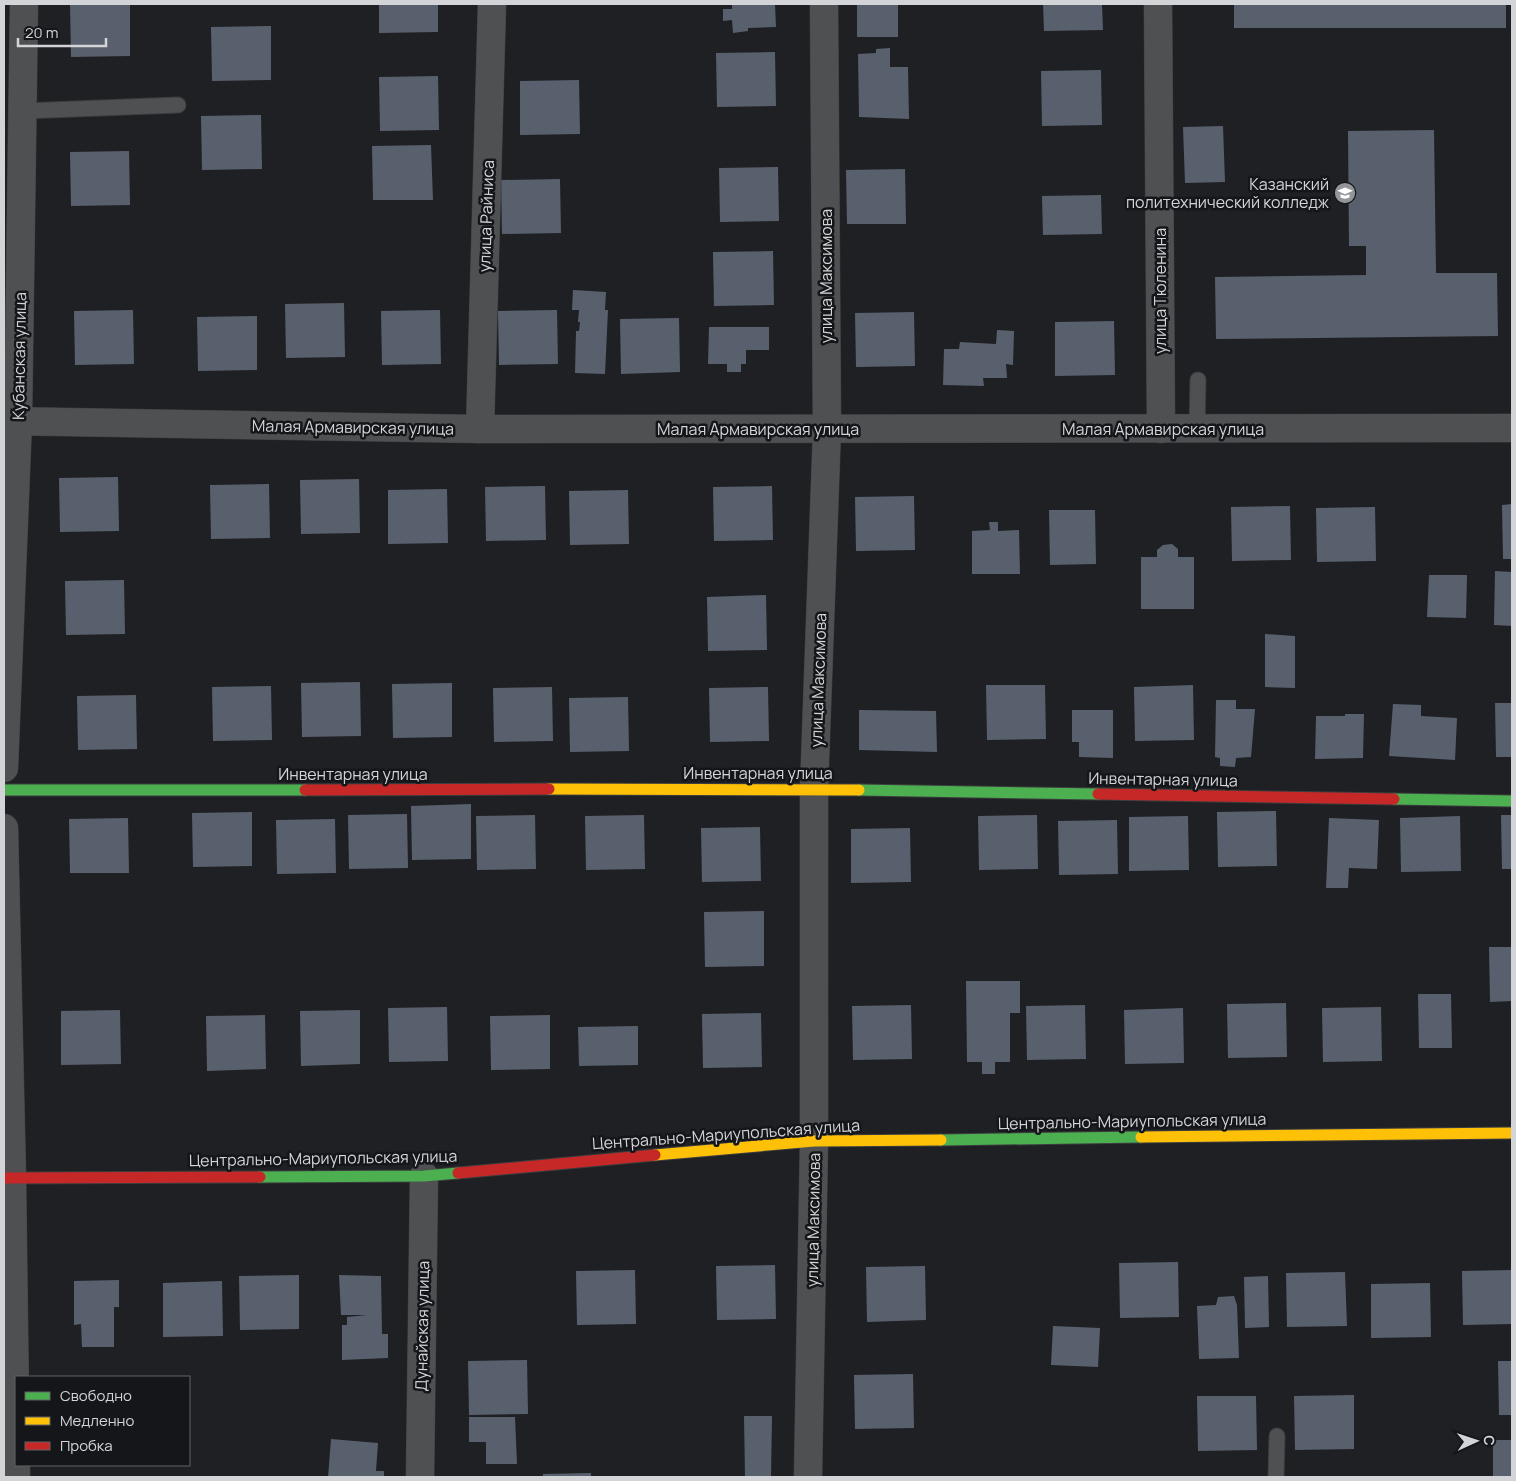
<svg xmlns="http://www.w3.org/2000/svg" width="1516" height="1481" viewBox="0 0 1516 1481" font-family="Manrope,sans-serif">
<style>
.building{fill:#59606d}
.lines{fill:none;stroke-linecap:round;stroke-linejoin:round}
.lane-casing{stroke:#3c3d3f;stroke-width:17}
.street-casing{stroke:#3c3d3f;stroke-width:29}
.fast-casing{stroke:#3c3d3f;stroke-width:13}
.slow-casing{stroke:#3c3d3f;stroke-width:13}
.jam-casing{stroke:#3c3d3f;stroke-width:13}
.lane{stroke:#4e5051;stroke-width:15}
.street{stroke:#4e5051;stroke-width:28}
.fast{stroke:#4caf50;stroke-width:11}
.slow{stroke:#ffc107;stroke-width:11}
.jam{stroke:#c62828;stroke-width:11}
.labels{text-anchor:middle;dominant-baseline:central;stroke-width:5;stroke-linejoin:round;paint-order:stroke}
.poi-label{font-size:16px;fill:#d3d4d7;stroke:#14161a;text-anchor:end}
.street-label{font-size:16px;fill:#d3d4d7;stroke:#14161a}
</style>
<rect width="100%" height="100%" fill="#1e2023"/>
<!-- building -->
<g class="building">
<polygon points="70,4 130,4 130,56 71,57"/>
<polygon points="379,4 438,4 438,32 379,33"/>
<polygon points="732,4 775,4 776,27 748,28 748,31 733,33 732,20 723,21 723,9 732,9"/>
<rect x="857" y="4" width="41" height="33"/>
<polygon points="1043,4 1102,4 1103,30 1044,31"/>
<rect x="1234" y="4" width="272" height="24"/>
<polygon points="271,26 271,80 212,81 211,27"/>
<polygon points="890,48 890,67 908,67 909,119 859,117 858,54 876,53 876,49"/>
<polygon points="775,52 776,106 717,107 716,53"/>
<polygon points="1101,70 1102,125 1042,126 1041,71"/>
<polygon points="438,76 439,130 380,131 379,77"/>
<polygon points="579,80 580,134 520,135 520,81"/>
<polygon points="261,115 262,169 202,170 201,116"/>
<polygon points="1223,126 1225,182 1185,183 1183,127"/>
<polygon points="1434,130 1436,273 1497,273 1498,336 1216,339 1215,277 1366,275 1366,246 1349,246 1348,131"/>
<polygon points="431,145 433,200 373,200 372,146"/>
<polygon points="129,151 130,205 71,206 70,152"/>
<polygon points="778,167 779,221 720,222 719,168"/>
<polygon points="905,169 906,224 847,224 846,170"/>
<polygon points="560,179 561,233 502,234 501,180"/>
<polygon points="1101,195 1102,234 1043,235 1042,196"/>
<polygon points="773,251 774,305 714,306 713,252"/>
<polygon points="573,290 606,292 605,310 608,310 605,374 575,373 576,331 579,331 580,322 578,322 579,310 572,310"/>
<polygon points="344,303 345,357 286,358 285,304"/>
<polygon points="133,310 134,364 75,365 74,311"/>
<polygon points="440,310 441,364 382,365 381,311"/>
<polygon points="557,310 558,364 499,365 498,311"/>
<polygon points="914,312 915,366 856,367 855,313"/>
<polygon points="257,316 257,370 198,371 197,317"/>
<polygon points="679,318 680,372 621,374 620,319"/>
<polygon points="1114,321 1115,375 1055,376 1055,322"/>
<polygon points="709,327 769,327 769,350 746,350 746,364 741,364 741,372 727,372 727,364 708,364"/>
<polygon points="997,330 1014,331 1013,365 1006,364 1007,378 983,378 984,386 943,385 944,349 959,349 960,342 996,344"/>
<polygon points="118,477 119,531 60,532 59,478"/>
<polygon points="359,479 360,533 301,534 300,480"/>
<polygon points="269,484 270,538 211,539 210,485"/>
<polygon points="545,486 546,540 486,541 485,487"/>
<polygon points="772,486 773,540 714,541 713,487"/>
<polygon points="447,489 448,543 388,544 388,490"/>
<polygon points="628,490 629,544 570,545 569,491"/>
<polygon points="914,496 915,550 856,551 855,497"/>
<polygon points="1512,504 1512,559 1503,559 1502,505"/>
<polygon points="1290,506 1291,560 1232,561 1231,507"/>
<polygon points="1375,507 1376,561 1317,562 1316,508"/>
<polygon points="1049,510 1095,510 1096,564 1050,565"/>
<polygon points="989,522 998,522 998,531 1019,530 1020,574 972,574 972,531 990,530"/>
<polygon points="1172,544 1178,549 1178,557 1194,557 1194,609 1141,609 1141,557 1157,557 1157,550 1163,545"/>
<polygon points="1495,571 1512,572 1512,626 1494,625"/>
<polygon points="1429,575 1467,575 1466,618 1427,617"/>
<polygon points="124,580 125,634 66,635 65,581"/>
<polygon points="766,595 767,650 708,651 707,597"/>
<polygon points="1265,634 1295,636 1295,688 1265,687"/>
<polygon points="360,682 361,736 302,737 301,683"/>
<polygon points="452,683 452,737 393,738 392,684"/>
<polygon points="986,685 1045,685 1046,739 987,740"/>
<polygon points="1193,685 1194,740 1135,741 1134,687"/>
<polygon points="271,686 272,740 213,741 212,687"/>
<polygon points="552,687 553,741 494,742 493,688"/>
<polygon points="768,687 769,741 710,742 709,688"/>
<polygon points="136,695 137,749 78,750 77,696"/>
<polygon points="628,697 629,751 570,752 569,698"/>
<polygon points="1216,700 1236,700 1236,709 1255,709 1251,757 1236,758 1235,767 1220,766 1220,758 1215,757"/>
<polygon points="1495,703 1512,703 1512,757 1496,757"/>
<polygon points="1393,704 1421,705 1421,716 1457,718 1455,760 1389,756"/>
<polygon points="859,710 936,711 937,752 859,750"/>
<polygon points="1072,710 1113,710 1113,758 1079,757 1079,742 1072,742"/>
<polygon points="1345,714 1364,714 1363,758 1315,759 1316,716 1345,716"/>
<polygon points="471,804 471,859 412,860 411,806"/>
<polygon points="1276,811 1277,866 1218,867 1217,812"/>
<polygon points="252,812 252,866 193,867 192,813"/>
<polygon points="407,814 408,868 349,869 348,815"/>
<polygon points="535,815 536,869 477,870 476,816"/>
<polygon points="644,815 645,869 586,870 585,816"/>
<polygon points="1037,815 1038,869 979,870 978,816"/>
<polygon points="1501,815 1512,815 1512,869 1502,869"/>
<polygon points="1188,816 1189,870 1129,871 1129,817"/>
<polygon points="1460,816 1461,871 1401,872 1400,818"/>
<polygon points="128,818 129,873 70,873 69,819"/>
<polygon points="1329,818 1379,820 1377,869 1349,868 1348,888 1326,888"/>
<polygon points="335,819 336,873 277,874 276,820"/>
<polygon points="1117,820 1118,874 1059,875 1058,821"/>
<polygon points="760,827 761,881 702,882 701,828"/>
<polygon points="910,828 911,882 851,883 851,829"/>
<polygon points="764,911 764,966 705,967 704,912"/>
<polygon points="1489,947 1512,947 1512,1001 1490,1002"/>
<polygon points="966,981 1020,981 1020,1013 1010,1013 1010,1062 995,1062 995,1074 982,1074 982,1062 967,1062"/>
<polygon points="1418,994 1451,994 1452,1048 1419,1048"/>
<polygon points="1286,1003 1287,1057 1228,1058 1227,1004"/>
<polygon points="911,1005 912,1059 853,1060 852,1006"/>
<polygon points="1085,1005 1086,1059 1027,1060 1026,1006"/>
<polygon points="447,1007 448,1061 389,1062 388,1008"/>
<polygon points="1381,1007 1382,1061 1323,1062 1322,1008"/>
<polygon points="1183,1008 1184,1063 1125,1064 1124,1010"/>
<polygon points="120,1010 121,1064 61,1065 61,1011"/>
<polygon points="360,1010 360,1064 301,1066 300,1011"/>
<polygon points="761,1013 762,1067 703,1068 702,1014"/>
<polygon points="265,1015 266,1069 207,1071 206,1016"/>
<polygon points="550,1015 550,1069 491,1070 490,1016"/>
<polygon points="638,1026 638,1065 579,1066 578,1027"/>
<polygon points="1178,1262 1179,1317 1120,1318 1119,1263"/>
<polygon points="775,1265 776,1319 717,1320 716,1266"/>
<polygon points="925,1266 926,1320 867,1322 866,1267"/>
<polygon points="635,1270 636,1324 577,1325 576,1271"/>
<polygon points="1512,1270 1512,1324 1463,1325 1462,1271"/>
<polygon points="1345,1272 1347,1326 1287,1327 1286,1273"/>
<polygon points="299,1275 299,1329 240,1330 239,1276"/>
<polygon points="339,1275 381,1276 382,1334 388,1334 388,1358 342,1360 342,1325 347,1325 347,1317 367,1315 341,1315"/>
<polygon points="1268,1276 1269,1327 1245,1328 1244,1277"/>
<polygon points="119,1280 119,1307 114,1307 114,1347 82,1347 81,1324 74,1325 74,1281"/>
<polygon points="222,1281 223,1336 163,1337 163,1283"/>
<polygon points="1430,1283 1431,1337 1371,1338 1371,1284"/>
<polygon points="1234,1296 1237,1305 1239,1358 1199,1359 1197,1306 1216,1305 1218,1297"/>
<polygon points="1053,1326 1100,1328 1098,1367 1051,1365"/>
<polygon points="527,1360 528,1414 469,1415 468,1361"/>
<polygon points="1498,1361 1512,1361 1512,1415 1499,1415"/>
<polygon points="913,1374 914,1428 855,1429 854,1375"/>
<polygon points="1354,1395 1354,1449 1295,1450 1294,1396"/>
<polygon points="1197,1396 1256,1396 1257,1450 1198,1451"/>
<polygon points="744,1416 772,1416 771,1477 745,1477"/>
<polygon points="469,1417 515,1417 517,1464 486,1464 486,1442 469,1442"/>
<polygon points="331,1439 378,1443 376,1471 384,1471 384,1477 328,1477"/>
<rect x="1493" y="1440" width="19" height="37"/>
<polygon points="591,1473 591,1477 543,1477 543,1474"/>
</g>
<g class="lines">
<!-- lane casing -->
<g class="lane-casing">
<g id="lane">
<polyline points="23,111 178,105"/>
<polyline points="1197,428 1198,380"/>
<polyline points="1276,1477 1277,1436"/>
</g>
</g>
<!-- street casing -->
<g class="street-casing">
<g id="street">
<polyline points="1158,4 1161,429"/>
<polyline points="4,421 480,429 1512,428"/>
<polyline points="480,429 492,4"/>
<polyline points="4,768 18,421 24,4"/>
<polyline points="4,828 12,1177 16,1477"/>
<polyline points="420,1477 424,1176"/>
<polyline points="808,1477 814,1141 814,789 827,429 824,4"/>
</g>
</g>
<!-- fast casing -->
<g class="fast-casing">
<g id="fast">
<polyline points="4,790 305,790"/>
<polyline points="859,790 1098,794"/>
<polyline points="1394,799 1512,801"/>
<polyline points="941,1140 1141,1137"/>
<polyline points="260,1177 424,1176 458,1173"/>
</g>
</g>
<!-- slow casing -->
<g class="slow-casing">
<g id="slow">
<polyline points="549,789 859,790"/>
<polyline points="1141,1137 1512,1133"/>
<polyline points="655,1155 814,1141 941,1140"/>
</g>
</g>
<!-- jam casing -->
<g class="jam-casing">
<g id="jam">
<polyline points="305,790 549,789"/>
<polyline points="1098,794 1394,799"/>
<polyline points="458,1173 655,1155"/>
<polyline points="4,1178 260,1177"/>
</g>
</g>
<!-- lane -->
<use href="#lane" class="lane"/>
<!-- street -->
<use href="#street" class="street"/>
<!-- fast -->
<use href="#fast" class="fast"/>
<!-- slow -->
<use href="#slow" class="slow"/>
<!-- jam -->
<use href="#jam" class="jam"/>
</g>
<!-- icons -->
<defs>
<g id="university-disc" transform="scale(1.125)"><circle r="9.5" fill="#949598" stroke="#14161a"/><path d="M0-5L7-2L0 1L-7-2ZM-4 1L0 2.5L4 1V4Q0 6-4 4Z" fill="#fff"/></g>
</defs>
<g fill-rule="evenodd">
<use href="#university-disc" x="1345" y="193"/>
</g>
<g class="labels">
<!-- poi labels -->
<g class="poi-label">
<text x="1329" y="184">Казанский<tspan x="1329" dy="18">политехнический колледж</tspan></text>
</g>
<!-- street labels -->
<g class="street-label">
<text transform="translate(486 216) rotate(-88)">улица Райниса</text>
<text transform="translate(826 276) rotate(-90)">улица Максимова</text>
<text transform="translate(1160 291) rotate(-90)">улица Тюленина</text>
<text transform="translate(19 356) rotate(-89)">Кубанская улица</text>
<text transform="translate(353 427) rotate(1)">Малая Армавирская улица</text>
<text x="758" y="429">Малая Армавирская улица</text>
<text x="1163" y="429">Малая Армавирская улица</text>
<text transform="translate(818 680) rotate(-88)">улица Максимова</text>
<text x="758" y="773">Инвентарная улица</text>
<text x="353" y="774">Инвентарная улица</text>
<text transform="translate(1163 779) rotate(1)">Инвентарная улица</text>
<text transform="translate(1132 1121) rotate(-1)">Центрально-Мариупольская улица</text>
<text transform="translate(726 1134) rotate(-4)">Центрально-Мариупольская улица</text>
<text transform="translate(323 1158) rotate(-1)">Центрально-Мариупольская улица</text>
<text transform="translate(813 1220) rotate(-89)">улица Максимова</text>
<text transform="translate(422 1326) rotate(-89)">Дунайская улица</text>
</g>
</g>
<!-- border -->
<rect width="1516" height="1481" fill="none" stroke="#d3d4d7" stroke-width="10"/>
<!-- legend -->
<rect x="15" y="1376" width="175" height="90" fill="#14161a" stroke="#606266"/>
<rect x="25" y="1392" width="25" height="8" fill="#4caf50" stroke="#606266"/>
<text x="60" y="1401" font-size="15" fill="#d3d4d7">Свободно</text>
<rect x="25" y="1417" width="25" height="8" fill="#ffc107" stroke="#606266"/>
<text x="60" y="1426" font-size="15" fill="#d3d4d7">Медленно</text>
<rect x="25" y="1442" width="25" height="8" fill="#c62828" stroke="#606266"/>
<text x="60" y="1451" font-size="15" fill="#d3d4d7">Пробка</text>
<!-- north arrow -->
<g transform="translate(1476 1441) rotate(87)" stroke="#14161a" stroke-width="4" paint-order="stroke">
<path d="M0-4L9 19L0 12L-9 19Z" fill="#d3d4d7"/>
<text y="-8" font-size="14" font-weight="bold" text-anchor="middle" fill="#d3d4d7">С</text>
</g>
<!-- scale -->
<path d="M18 38v8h88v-8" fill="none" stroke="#d3d4d7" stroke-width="2.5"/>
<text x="25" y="38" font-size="15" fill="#d3d4d7" stroke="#14161a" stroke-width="4" paint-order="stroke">20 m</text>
</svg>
